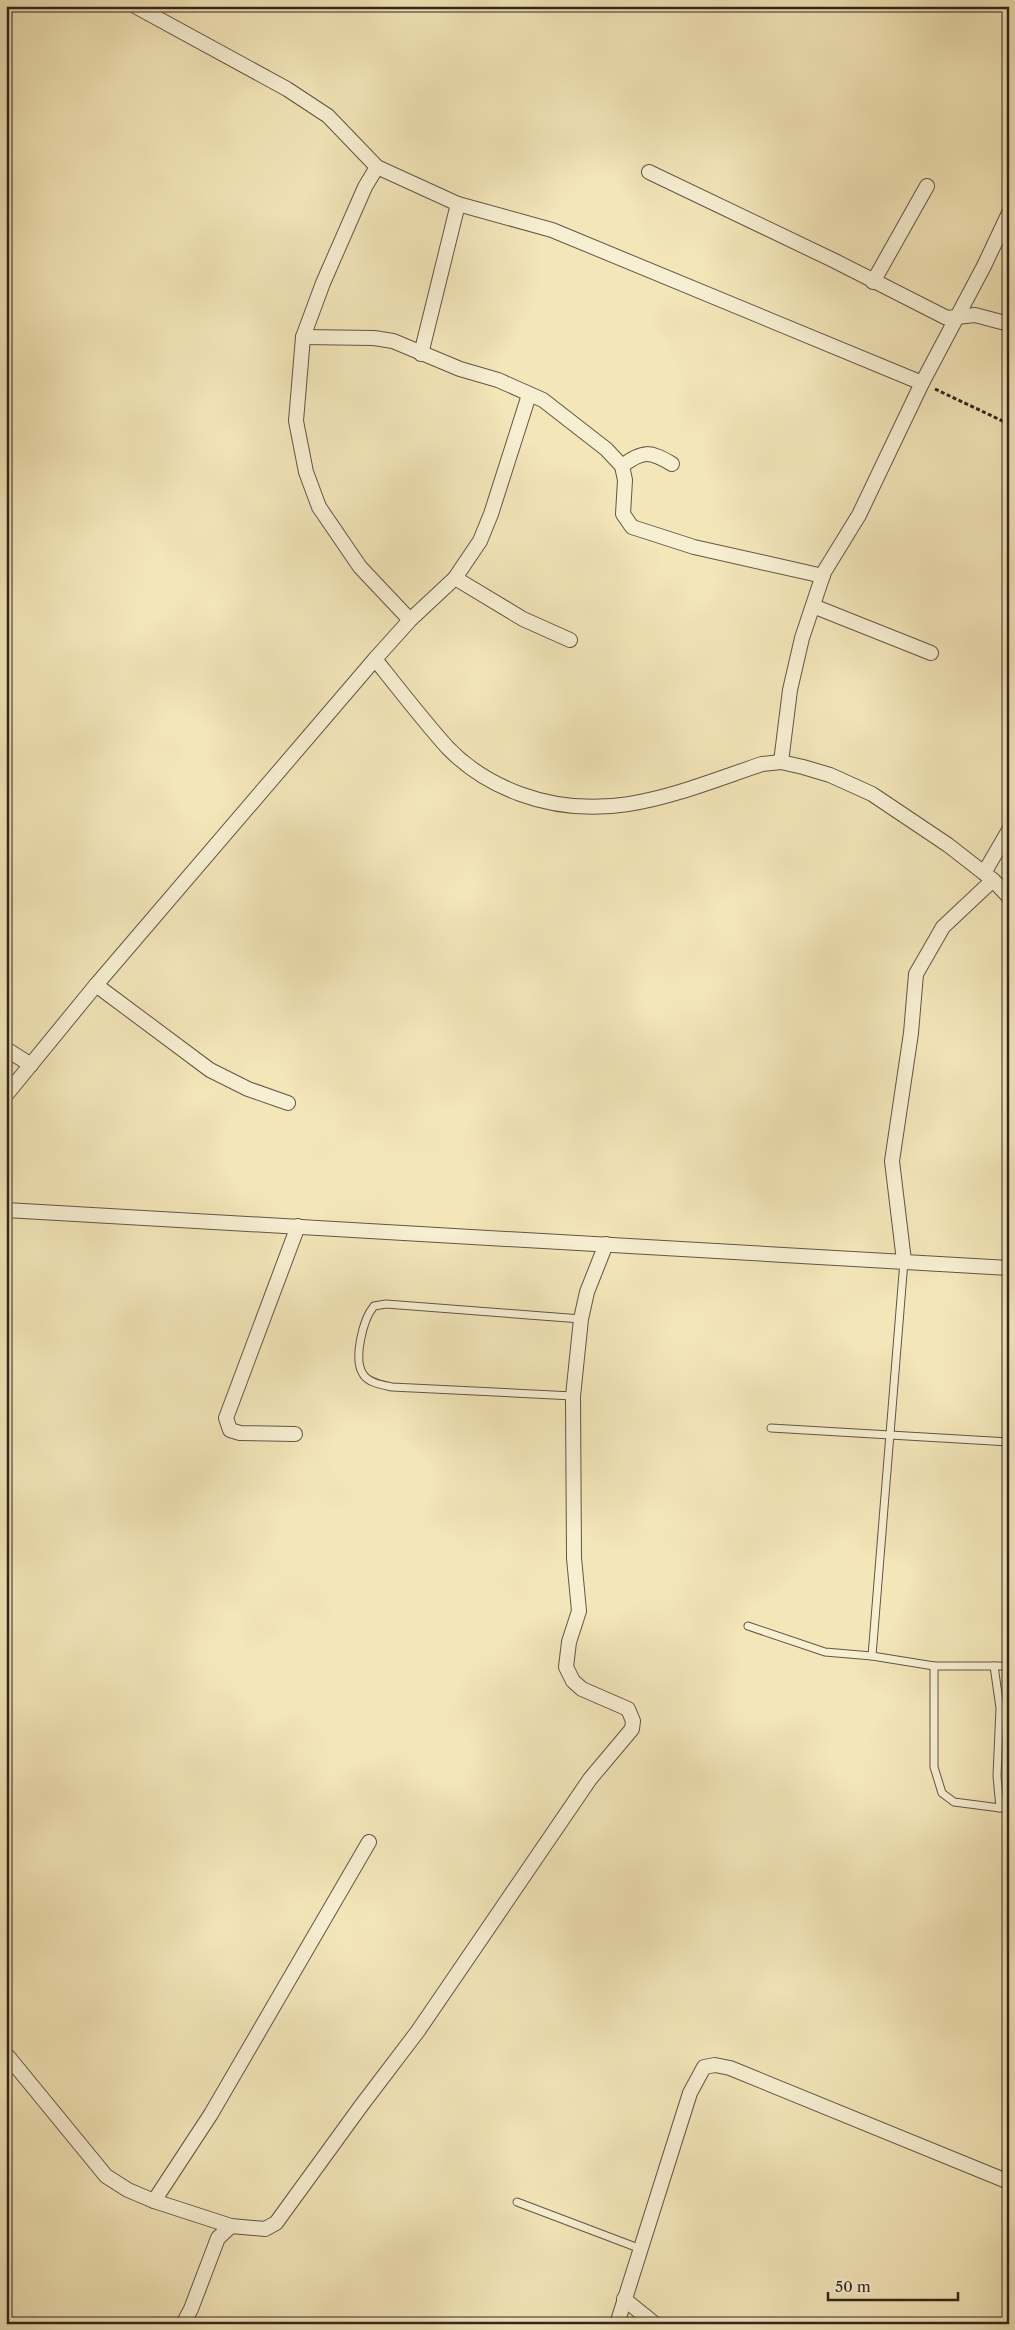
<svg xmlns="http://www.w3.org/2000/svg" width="1015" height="2330" viewBox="0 0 1015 2330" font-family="'Libre Caslon Text',serif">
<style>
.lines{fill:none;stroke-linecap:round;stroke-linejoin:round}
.service-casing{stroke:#635544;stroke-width:9}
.minor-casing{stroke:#635544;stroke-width:16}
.path{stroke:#33251d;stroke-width:3;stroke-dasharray:4 2.5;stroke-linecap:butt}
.service{stroke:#f7efd2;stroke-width:7}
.minor{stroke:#f7efd2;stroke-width:14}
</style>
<rect width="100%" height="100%" fill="#f3e6b9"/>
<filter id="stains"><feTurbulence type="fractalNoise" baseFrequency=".004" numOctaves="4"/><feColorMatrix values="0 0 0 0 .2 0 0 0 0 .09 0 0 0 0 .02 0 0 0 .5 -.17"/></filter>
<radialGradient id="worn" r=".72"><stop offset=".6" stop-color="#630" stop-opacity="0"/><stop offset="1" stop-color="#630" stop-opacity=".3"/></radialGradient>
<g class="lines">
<!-- service casing -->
<g class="service-casing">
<g id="service">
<path d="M573,1396L392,1387C383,1385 368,1383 363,1374C353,1359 363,1319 374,1306L386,1304L581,1319"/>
<polyline points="771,1428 1009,1442"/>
<polyline points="748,1626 825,1652 872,1656 934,1666 1009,1666"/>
<polyline points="872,1656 904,1261"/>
<polyline points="934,1666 934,1767 942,1793 954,1802 1000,1808 1009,1806"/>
<polyline points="994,1666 1000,1708 997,1776 1000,1808"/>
<polyline points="517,2202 641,2249"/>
</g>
</g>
<!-- minor casing -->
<g class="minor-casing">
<g id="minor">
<polyline points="135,6 287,89 328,116 377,167 458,204 552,230 922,383"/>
<polyline points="377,167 365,187 323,283 303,337 296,421 306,472 319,507 360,567 410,620"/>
<polyline points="649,172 835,261 947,318 975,315 1009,324"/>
<polyline points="873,282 927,186"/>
<polyline points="303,337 374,338 393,341 460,369 498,380 543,400 606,449 622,466 625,480 623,514 632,527 694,547 823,576"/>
<polyline points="421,354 458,204"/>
<path d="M622,466C643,450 650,451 672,464"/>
<polyline points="455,578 523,619 570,640"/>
<polyline points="813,606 931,653"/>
<polyline points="375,659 410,620 455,578 480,541 491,514 529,395"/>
<polyline points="781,762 790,690 802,638 824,572 859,515 922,383 984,266 1009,213"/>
<polyline points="984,873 1009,830"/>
<polyline points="96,985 210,1070 248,1089 288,1103"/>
<polyline points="6,1049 31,1065"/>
<path d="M6,1095L96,985L375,659C398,688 422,719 447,747C467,768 493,784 520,794C607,826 679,792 762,764L781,762L803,767L830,775L872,794L948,845L993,880L1009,897"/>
<polyline points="6,1210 1009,1268"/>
<polyline points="904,1261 892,1161 911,1033 916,974 943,927 993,880"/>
<polyline points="295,1434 240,1433 230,1430 226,1418 298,1226"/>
<polyline points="6,2054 106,2176 128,2190 154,2201 231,2226"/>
<polyline points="154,2201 211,2114 369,1842"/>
<polyline points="624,2299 655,2324"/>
<polyline points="183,2324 191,2309 218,2238 231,2226 265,2229 276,2223 361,2106 418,2031 590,1779 632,1729 633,1721 628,1709 582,1689 573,1681 566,1667 569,1642 579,1611 574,1558 573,1396 581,1319 587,1292 606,1244"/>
<polyline points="617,2324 690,2093 704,2067 715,2065 730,2068 1009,2182"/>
</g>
</g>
<!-- path -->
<polyline class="path" points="935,389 1009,424"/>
<!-- service -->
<use href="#service" class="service"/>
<!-- minor -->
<use href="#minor" class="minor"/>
</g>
<!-- margin -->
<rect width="1015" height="2330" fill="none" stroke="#f3e6b9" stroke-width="25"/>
<rect x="8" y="8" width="1000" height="2315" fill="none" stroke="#33251d" stroke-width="2.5"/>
<rect x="12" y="12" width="990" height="2305" fill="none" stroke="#33251d"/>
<!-- scale -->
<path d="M828 2292v8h130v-8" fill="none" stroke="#33251d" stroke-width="2.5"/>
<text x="835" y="2292" font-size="15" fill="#33251d" stroke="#f7efd2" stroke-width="4" paint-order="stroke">50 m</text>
<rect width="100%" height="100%" filter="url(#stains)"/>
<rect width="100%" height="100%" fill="url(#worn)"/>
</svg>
